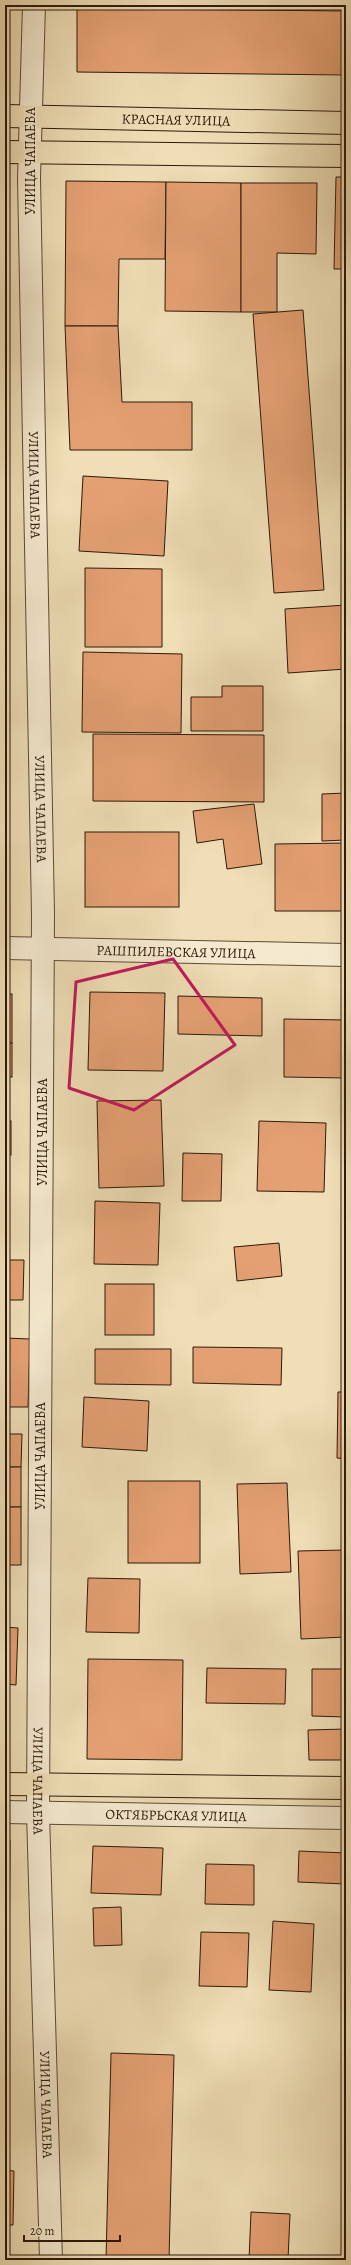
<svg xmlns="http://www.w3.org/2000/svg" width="351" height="2265" viewBox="0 0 351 2265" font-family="Alegreya,serif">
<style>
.building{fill:#e4a073;stroke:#2d180b}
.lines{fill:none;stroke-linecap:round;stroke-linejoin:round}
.minor-casing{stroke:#5e4a36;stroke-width:24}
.major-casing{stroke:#2d180b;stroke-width:24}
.minor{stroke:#f5ead0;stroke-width:22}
.major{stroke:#efdeb6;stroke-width:22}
.marked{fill:none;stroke:#c2185b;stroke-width:3;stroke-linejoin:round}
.labels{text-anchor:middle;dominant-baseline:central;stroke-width:3;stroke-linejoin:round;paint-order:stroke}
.street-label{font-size:14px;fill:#2d180b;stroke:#f5ead0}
</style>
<rect width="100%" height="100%" fill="#efdeb6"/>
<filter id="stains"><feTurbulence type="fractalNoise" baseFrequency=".005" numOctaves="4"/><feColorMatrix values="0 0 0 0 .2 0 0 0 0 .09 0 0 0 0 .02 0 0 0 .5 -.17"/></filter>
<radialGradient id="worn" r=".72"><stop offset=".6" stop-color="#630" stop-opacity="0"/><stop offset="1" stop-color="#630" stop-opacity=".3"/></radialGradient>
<!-- building -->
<g class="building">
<polygon points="77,5 142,5 142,9 346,11 346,75 77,72"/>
<polygon points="336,177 346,177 346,269 334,269"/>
<polygon points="66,181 166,182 165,259 119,259 118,326 65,326"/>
<polygon points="166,182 241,183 241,312 165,311"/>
<polygon points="241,183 317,183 316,254 277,253 277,312 241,312"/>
<polygon points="303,310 324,590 274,593 253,314"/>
<polygon points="65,326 118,326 122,402 192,402 192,450 70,450"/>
<polygon points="83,476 168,481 164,556 79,551"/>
<polygon points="85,568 162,569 162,647 85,647"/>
<polygon points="346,605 346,669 288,673 285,609"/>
<polygon points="83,652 182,654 181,733 82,732"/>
<polygon points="222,686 263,686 263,731 191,731 191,697 222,697"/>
<polygon points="93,734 264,735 264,802 93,801"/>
<polygon points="346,793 346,840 322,841 322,794"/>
<polygon points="254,804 262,864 227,869 223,839 197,843 193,811"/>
<rect x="85" y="832" width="94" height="75"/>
<polygon points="346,843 346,911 275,911 275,844"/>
<polygon points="90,992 165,993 163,1071 88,1070"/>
<rect x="5" y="994" width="7" height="49"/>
<polygon points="178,996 262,998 262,1036 178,1034"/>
<polygon points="284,1019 346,1020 346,1078 284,1077"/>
<rect x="5" y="1043" width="7" height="34"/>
<polygon points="161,1100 164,1186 99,1188 97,1101"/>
<rect x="5" y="1121" width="6" height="34"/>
<polygon points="259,1121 326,1123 324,1192 257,1191"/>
<polygon points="183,1153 222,1154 221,1201 182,1201"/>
<polygon points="95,1201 160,1203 158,1265 94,1264"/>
<polygon points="279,1243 282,1276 237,1281 234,1247"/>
<polygon points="5,1260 24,1260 23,1300 5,1300"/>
<rect x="105" y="1284" width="49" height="51"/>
<polygon points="5,1338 30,1339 28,1407 5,1407"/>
<polygon points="193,1347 282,1348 281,1385 193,1383"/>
<polygon points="95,1349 171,1349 171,1385 95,1384"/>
<polygon points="338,1392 346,1392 346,1459 337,1458"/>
<polygon points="84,1397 149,1401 147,1451 82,1447"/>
<polygon points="5,1434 22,1434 21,1467 5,1467"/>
<rect x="5" y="1467" width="16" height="40"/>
<rect x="128" y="1481" width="72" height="82"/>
<polygon points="287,1483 291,1572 240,1574 237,1484"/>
<rect x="5" y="1507" width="16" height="58"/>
<polygon points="346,1550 346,1637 301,1639 298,1551"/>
<polygon points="88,1578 140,1579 139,1633 86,1632"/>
<polygon points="5,1627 18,1628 16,1685 5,1684"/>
<polygon points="88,1659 183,1660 182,1760 87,1759"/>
<polygon points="207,1668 286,1669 285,1704 206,1703"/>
<polygon points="312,1669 346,1669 346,1717 312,1716"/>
<polygon points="346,1729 346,1760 309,1760 308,1730"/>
<polygon points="5,1840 10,1840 9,1979 5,1979"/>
<polygon points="93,1846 163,1848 161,1895 91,1893"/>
<polygon points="299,1851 346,1853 346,1884 298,1882"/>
<polygon points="206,1864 254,1865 254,1905 205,1904"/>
<polygon points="121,1907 122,1945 94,1946 93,1908"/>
<polygon points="273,1921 314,1924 311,1992 269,1990"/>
<polygon points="201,1932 249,1933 247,1987 199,1986"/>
<polygon points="111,2053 174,2055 169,2260 106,2260"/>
<polygon points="5,2170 14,2171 13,2225 5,2225"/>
<polygon points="251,2212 290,2214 288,2260 249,2260"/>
</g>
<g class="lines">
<!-- minor casing -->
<g class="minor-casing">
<g id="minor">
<path id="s1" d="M34,5L29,178L43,914L38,1813L51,2260"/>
<path id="s2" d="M5,948L346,955"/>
<path id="s3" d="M5,1812L346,1818"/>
</g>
</g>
<!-- major casing -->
<g class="major-casing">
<g id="major">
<path id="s4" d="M5,116L346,123"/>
<polyline points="5,152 346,156"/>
<polyline points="5,1784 346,1788"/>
</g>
</g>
<!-- minor -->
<use href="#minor" class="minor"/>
<!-- major -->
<use href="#major" class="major"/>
</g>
<!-- marked area -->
<path class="marked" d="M173,959L235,1045L134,1110L69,1088L76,982Z"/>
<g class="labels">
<!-- street labels -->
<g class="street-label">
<text stroke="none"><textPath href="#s4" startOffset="171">КРАСНАЯ УЛИЦА</textPath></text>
<text transform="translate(30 161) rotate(-90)">УЛИЦА ЧАПАЕВА</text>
<text stroke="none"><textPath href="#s1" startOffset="480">УЛИЦА ЧАПАЕВА</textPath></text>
<text stroke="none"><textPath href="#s1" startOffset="804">УЛИЦА ЧАПАЕВА</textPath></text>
<text stroke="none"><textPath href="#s2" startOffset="171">РАШПИЛЕВСКАЯ УЛИЦА</textPath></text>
<text transform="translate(42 1132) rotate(-90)">УЛИЦА ЧАПАЕВА</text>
<text transform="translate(40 1456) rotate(-90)">УЛИЦА ЧАПАЕВА</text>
<text stroke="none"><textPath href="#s1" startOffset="1776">УЛИЦА ЧАПАЕВА</textPath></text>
<text stroke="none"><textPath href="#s3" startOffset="171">ОКТЯБРЬСКАЯ УЛИЦА</textPath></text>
<text stroke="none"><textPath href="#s1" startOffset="2100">УЛИЦА ЧАПАЕВА</textPath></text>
</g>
</g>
<!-- margin -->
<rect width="351" height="2265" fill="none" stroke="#efdeb6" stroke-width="20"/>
<rect x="6" y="6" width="339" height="2253" fill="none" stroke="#2d180b" stroke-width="2"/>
<rect x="10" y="10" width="331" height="2245" fill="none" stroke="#2d180b"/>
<!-- scale -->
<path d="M24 2235v6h96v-6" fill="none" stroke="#2d180b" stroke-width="2"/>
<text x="30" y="2235" font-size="12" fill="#2d180b" stroke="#f5ead0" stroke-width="3" paint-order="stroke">20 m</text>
<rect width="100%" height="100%" filter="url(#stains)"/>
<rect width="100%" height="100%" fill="url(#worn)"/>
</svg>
